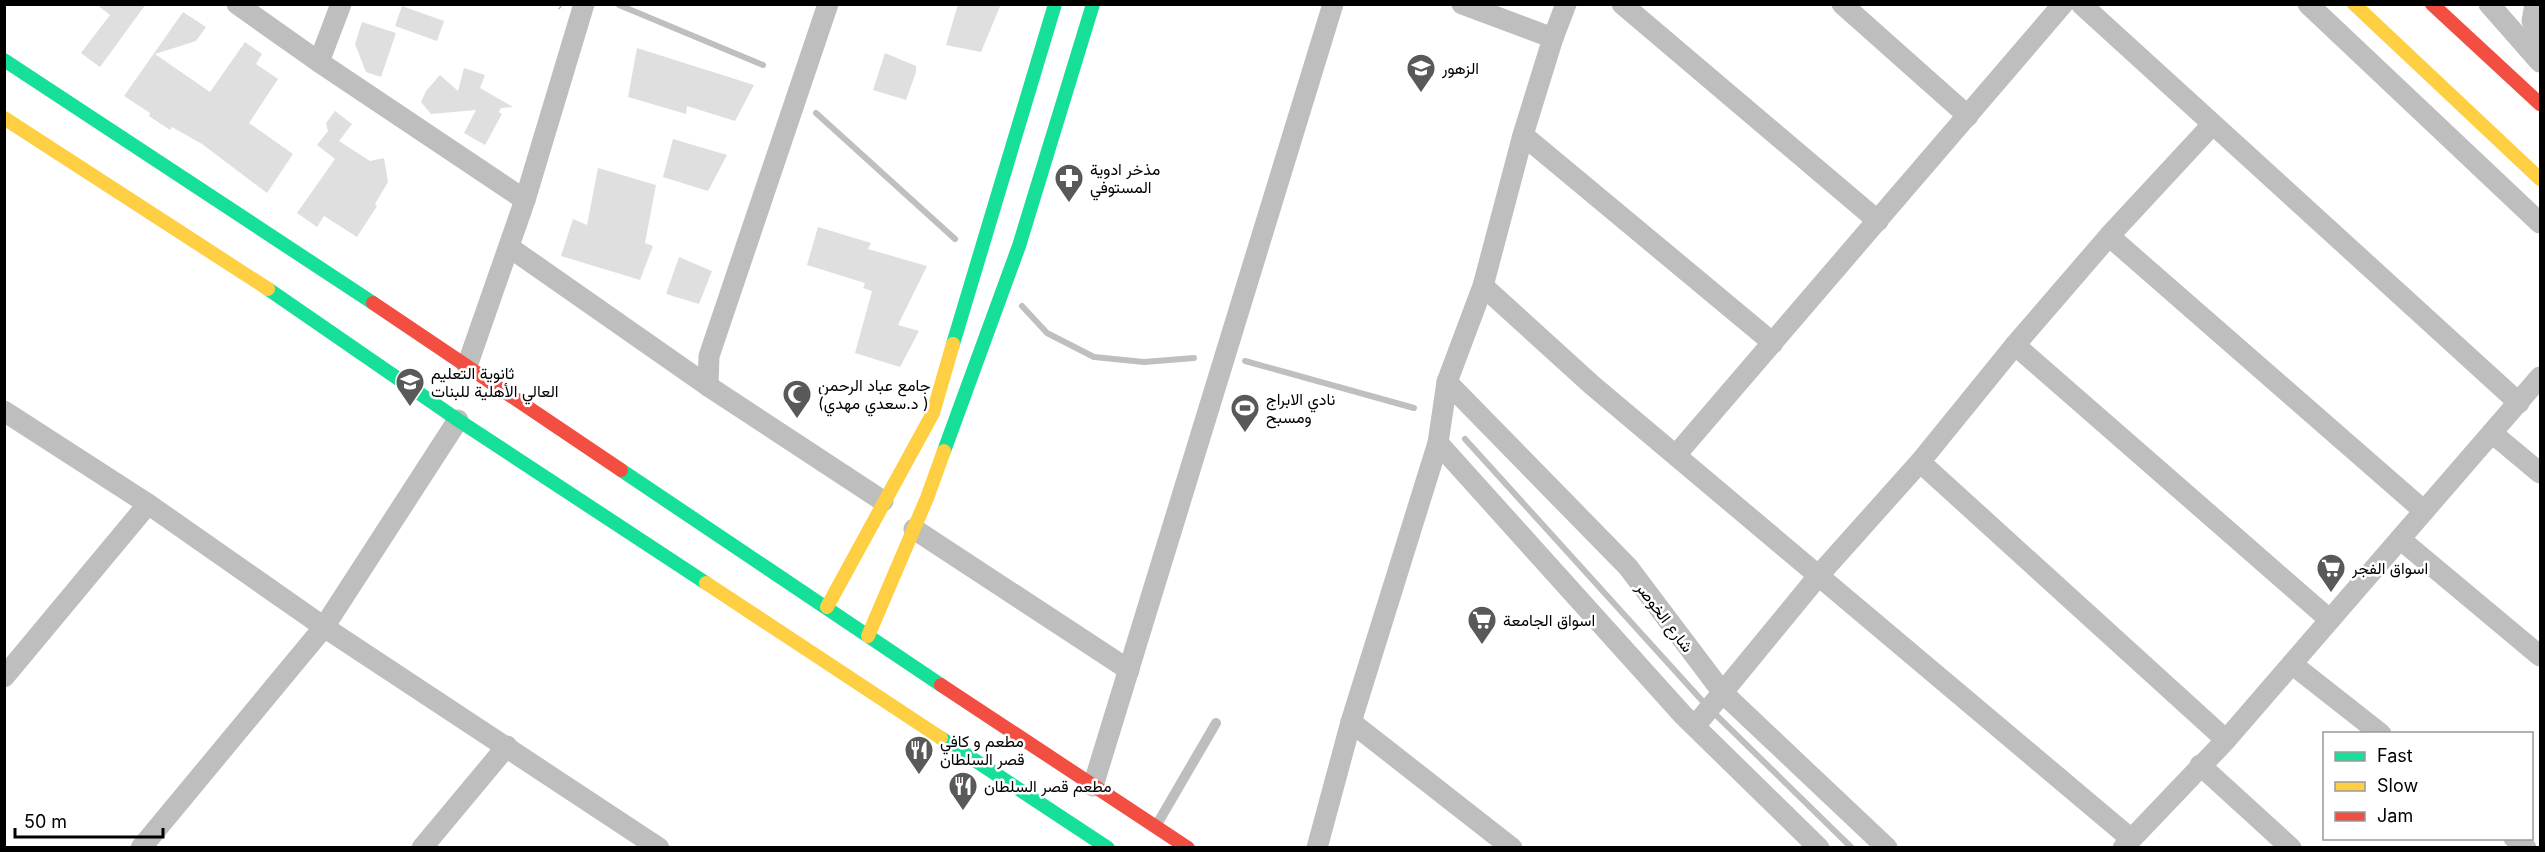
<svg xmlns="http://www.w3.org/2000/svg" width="2545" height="852" viewBox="0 0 2545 852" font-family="Inter,Vazirmatn,sans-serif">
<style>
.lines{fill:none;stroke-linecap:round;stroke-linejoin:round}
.stream{stroke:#bfbfbf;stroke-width:6}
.building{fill:#dfdfdf}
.path{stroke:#b9b9b9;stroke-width:4;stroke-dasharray:1.5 3;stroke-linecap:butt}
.lane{stroke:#bebebe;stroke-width:10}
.street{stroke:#bebebe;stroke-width:21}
.fast{stroke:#16e098;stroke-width:14}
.slow{stroke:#ffcf43;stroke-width:14}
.jam{stroke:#f24e42;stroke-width:14}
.labels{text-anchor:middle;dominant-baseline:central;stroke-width:5;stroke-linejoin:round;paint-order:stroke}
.poi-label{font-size:16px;fill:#000;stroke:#fff;text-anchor:start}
.street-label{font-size:16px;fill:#000;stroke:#fff}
</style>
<rect width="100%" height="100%" fill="#fff"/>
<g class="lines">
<!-- stream -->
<g class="stream">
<polyline points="619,5 763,65"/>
<polyline points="816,113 955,239"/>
<polyline points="1022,306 1047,333 1094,357 1144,362 1194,358"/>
<polyline points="1245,361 1414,408"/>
<polyline points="1465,439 1706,705"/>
<polyline points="1713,712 1852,848"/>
</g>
</g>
<!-- building -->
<g class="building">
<polygon points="96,4 146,4 100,67 81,53 110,15"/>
<polygon points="958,4 1001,4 981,52 946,45"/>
<polygon points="402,6 444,21 437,41 395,26"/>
<polygon points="183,12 206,27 196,41 155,54 210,92 245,42 262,54 256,64 278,79 249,123 293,154 267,193 202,144 172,127 170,130 149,116 150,113 124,96"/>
<polygon points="362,22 396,33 381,77 366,72 355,44"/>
<polygon points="637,48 754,85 735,121 687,106 686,114 628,97"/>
<polygon points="885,53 916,66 916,72 906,100 873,90"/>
<polygon points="464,68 485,75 480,88 513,107 501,108 499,112 502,114 485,145 464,133 476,110 431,114 421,102 426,91 440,75 458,91"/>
<polygon points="335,111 352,124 339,141 370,161 384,158 388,182 375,204 377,206 357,237 324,216 317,227 297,213 335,159 317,145 328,131 326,123"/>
<polygon points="673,139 727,155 708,191 663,177"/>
<polygon points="598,168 656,185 645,243 653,246 640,280 561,256 573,219 587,225"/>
<polygon points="818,227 871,243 868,249 927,266 898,325 919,331 900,367 855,353 872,291 863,288 865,283 807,265"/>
<polygon points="679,257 712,271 699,304 666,294"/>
</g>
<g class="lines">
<!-- path -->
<polyline class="path" points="556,4 563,10"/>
<!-- lane -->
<polyline class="lane" points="1156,826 1216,723"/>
<!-- street -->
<g class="street">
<polyline points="237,4 319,62 525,200"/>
<polyline points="1462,4 1553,38"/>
<polyline points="1622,4 1878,221"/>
<polyline points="1842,4 1968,116"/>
<polyline points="2081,4 2519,403"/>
<polyline points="2308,4 2540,223"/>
<polyline points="2489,4 2540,62"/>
<polyline points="2535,4 2532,21 2540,34"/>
<polyline points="319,62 341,4"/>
<polyline points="1523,135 1773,343"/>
<polyline points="2109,236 2424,511"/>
<polyline points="509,247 708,386 883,501"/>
<polyline points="1483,286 1592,385 2130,838"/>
<polyline points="2015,345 2330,620"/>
<polyline points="467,366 525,200 584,4"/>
<polyline points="1447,382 1628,567 1723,693 1887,848"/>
<polyline points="708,386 709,356 828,4"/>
<polyline points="4,411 148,504 324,627 659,848"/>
<polyline points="2492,433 2540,473"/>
<polyline points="1438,443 1683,715 1819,848"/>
<polyline points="1676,455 2063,4"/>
<polyline points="1920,462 2226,740"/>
<polyline points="914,529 1129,670"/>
<polyline points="2400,539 2540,656"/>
<polyline points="2292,664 2381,734"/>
<polyline points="4,677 148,504"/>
<polyline points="1351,722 1512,848"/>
<polyline points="1695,726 1819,575 1920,462 2015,345 2109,236 2212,125"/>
<polyline points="2200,765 2291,848"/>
<polyline points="1093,786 1333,4"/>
<polyline points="2514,838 2526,848"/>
<polyline points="141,848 324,627 458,420"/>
<polyline points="422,848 507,746"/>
<polyline points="1317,848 1351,722 1438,443 1447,382 1483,286 1523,135 1553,38 1566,4"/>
<polyline points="2123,848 2226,740 2540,377"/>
</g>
<!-- fast -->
<g class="fast">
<polyline points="4,60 373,303"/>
<polyline points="268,289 458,420 706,583"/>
<polyline points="953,344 1055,4"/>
<polyline points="944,451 1019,246 1093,4"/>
<polyline points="621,470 941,685"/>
<polyline points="941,738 1108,848"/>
</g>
<!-- slow -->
<g class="slow">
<polyline points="2354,4 2540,179"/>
<polyline points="4,118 268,289"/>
<polyline points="706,583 941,738"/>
<polyline points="827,607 933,413 953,344"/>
<polyline points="868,636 927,498 944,451"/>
</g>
<!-- jam -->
<g class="jam">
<polyline points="2432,4 2540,104"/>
<polyline points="373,303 621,470"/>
<polyline points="941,685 1188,848"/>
</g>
</g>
<!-- icons -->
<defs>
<g id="school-pin" transform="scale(1.5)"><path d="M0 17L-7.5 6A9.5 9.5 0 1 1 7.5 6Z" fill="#595959" stroke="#fff"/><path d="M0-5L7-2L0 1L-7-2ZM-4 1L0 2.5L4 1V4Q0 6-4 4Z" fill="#fff"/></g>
<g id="pharmacy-pin" transform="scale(1.5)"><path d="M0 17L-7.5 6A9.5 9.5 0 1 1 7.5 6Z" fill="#595959" stroke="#fff"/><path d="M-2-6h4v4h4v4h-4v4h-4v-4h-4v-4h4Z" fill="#fff"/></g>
<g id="mosque-pin" transform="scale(1.5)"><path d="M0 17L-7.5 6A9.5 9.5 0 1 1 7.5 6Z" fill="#595959" stroke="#fff"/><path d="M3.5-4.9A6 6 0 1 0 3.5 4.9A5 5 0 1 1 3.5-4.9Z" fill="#fff"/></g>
<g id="stadium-pin" transform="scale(1.5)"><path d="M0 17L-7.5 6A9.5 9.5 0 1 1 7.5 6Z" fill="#595959" stroke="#fff"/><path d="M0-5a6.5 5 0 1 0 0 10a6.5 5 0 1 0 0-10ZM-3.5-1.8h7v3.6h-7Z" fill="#fff"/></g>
<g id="supermarket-pin" transform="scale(1.5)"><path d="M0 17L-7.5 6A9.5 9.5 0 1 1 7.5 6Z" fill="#595959" stroke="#fff"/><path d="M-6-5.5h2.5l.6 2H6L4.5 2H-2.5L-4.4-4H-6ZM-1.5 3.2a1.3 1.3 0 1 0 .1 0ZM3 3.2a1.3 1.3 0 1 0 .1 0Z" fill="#fff"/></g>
<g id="restaurant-pin" transform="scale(1.5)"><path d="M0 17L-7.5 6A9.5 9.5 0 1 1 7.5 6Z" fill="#595959" stroke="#fff"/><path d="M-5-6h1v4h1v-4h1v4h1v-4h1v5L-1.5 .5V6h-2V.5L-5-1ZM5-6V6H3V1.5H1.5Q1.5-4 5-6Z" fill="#fff"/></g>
</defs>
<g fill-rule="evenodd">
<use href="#school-pin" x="1421" y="68"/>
<use href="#pharmacy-pin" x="1069" y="178"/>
<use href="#school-pin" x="410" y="382"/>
<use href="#mosque-pin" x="797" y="394"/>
<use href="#stadium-pin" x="1245" y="408"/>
<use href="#supermarket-pin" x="2331" y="568"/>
<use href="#supermarket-pin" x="1482" y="620"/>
<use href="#restaurant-pin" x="919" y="750"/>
<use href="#restaurant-pin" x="963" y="786"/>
</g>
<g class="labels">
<!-- poi labels -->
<g class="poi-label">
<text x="1442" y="68">الزهور</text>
<text x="1090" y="169">مذخر ادویة<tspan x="1090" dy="18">المستوفي</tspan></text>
<text x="431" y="373">ثانوية التعليم<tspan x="431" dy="18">العالي الأهلية للبنات</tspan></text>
<text x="818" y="385">جامع عباد الرحمن<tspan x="818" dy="18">(د.سعدي مهدي )</tspan></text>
<text x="1266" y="399">نادي الابراج<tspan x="1266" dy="18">ومسبح</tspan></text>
<text x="2352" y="568">اسواق الفجر</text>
<text x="1503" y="620">اسواق الجامعة</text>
<text x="940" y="741">مطعم و كافي<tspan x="940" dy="18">قصر السلطان</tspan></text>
<text x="984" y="786">مطعم قصر السلطان</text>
</g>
<!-- street labels -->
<g class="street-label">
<text transform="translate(1665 617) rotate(53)">شارع الخوصر</text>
</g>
</g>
<!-- border -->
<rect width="2545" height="852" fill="none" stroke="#000000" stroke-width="12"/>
<!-- legend -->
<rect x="2323" y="732" width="210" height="108" fill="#ffffff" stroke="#999999" stroke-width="1.5"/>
<rect x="2335" y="752" width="30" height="9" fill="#16e098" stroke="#999999" stroke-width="1.5"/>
<text x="2377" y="762" font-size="18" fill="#000000">Fast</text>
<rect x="2335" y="782" width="30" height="9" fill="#ffcf43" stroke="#999999" stroke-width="1.5"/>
<text x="2377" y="792" font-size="18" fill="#000000">Slow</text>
<rect x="2335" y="812" width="30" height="9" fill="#f24e42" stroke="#999999" stroke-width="1.5"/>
<text x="2377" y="822" font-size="18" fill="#000000">Jam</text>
<!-- scale -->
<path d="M15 828v9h148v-9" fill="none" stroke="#000000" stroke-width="3"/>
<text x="24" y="828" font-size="18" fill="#000000" stroke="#ffffff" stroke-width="4.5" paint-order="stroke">50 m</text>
</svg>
